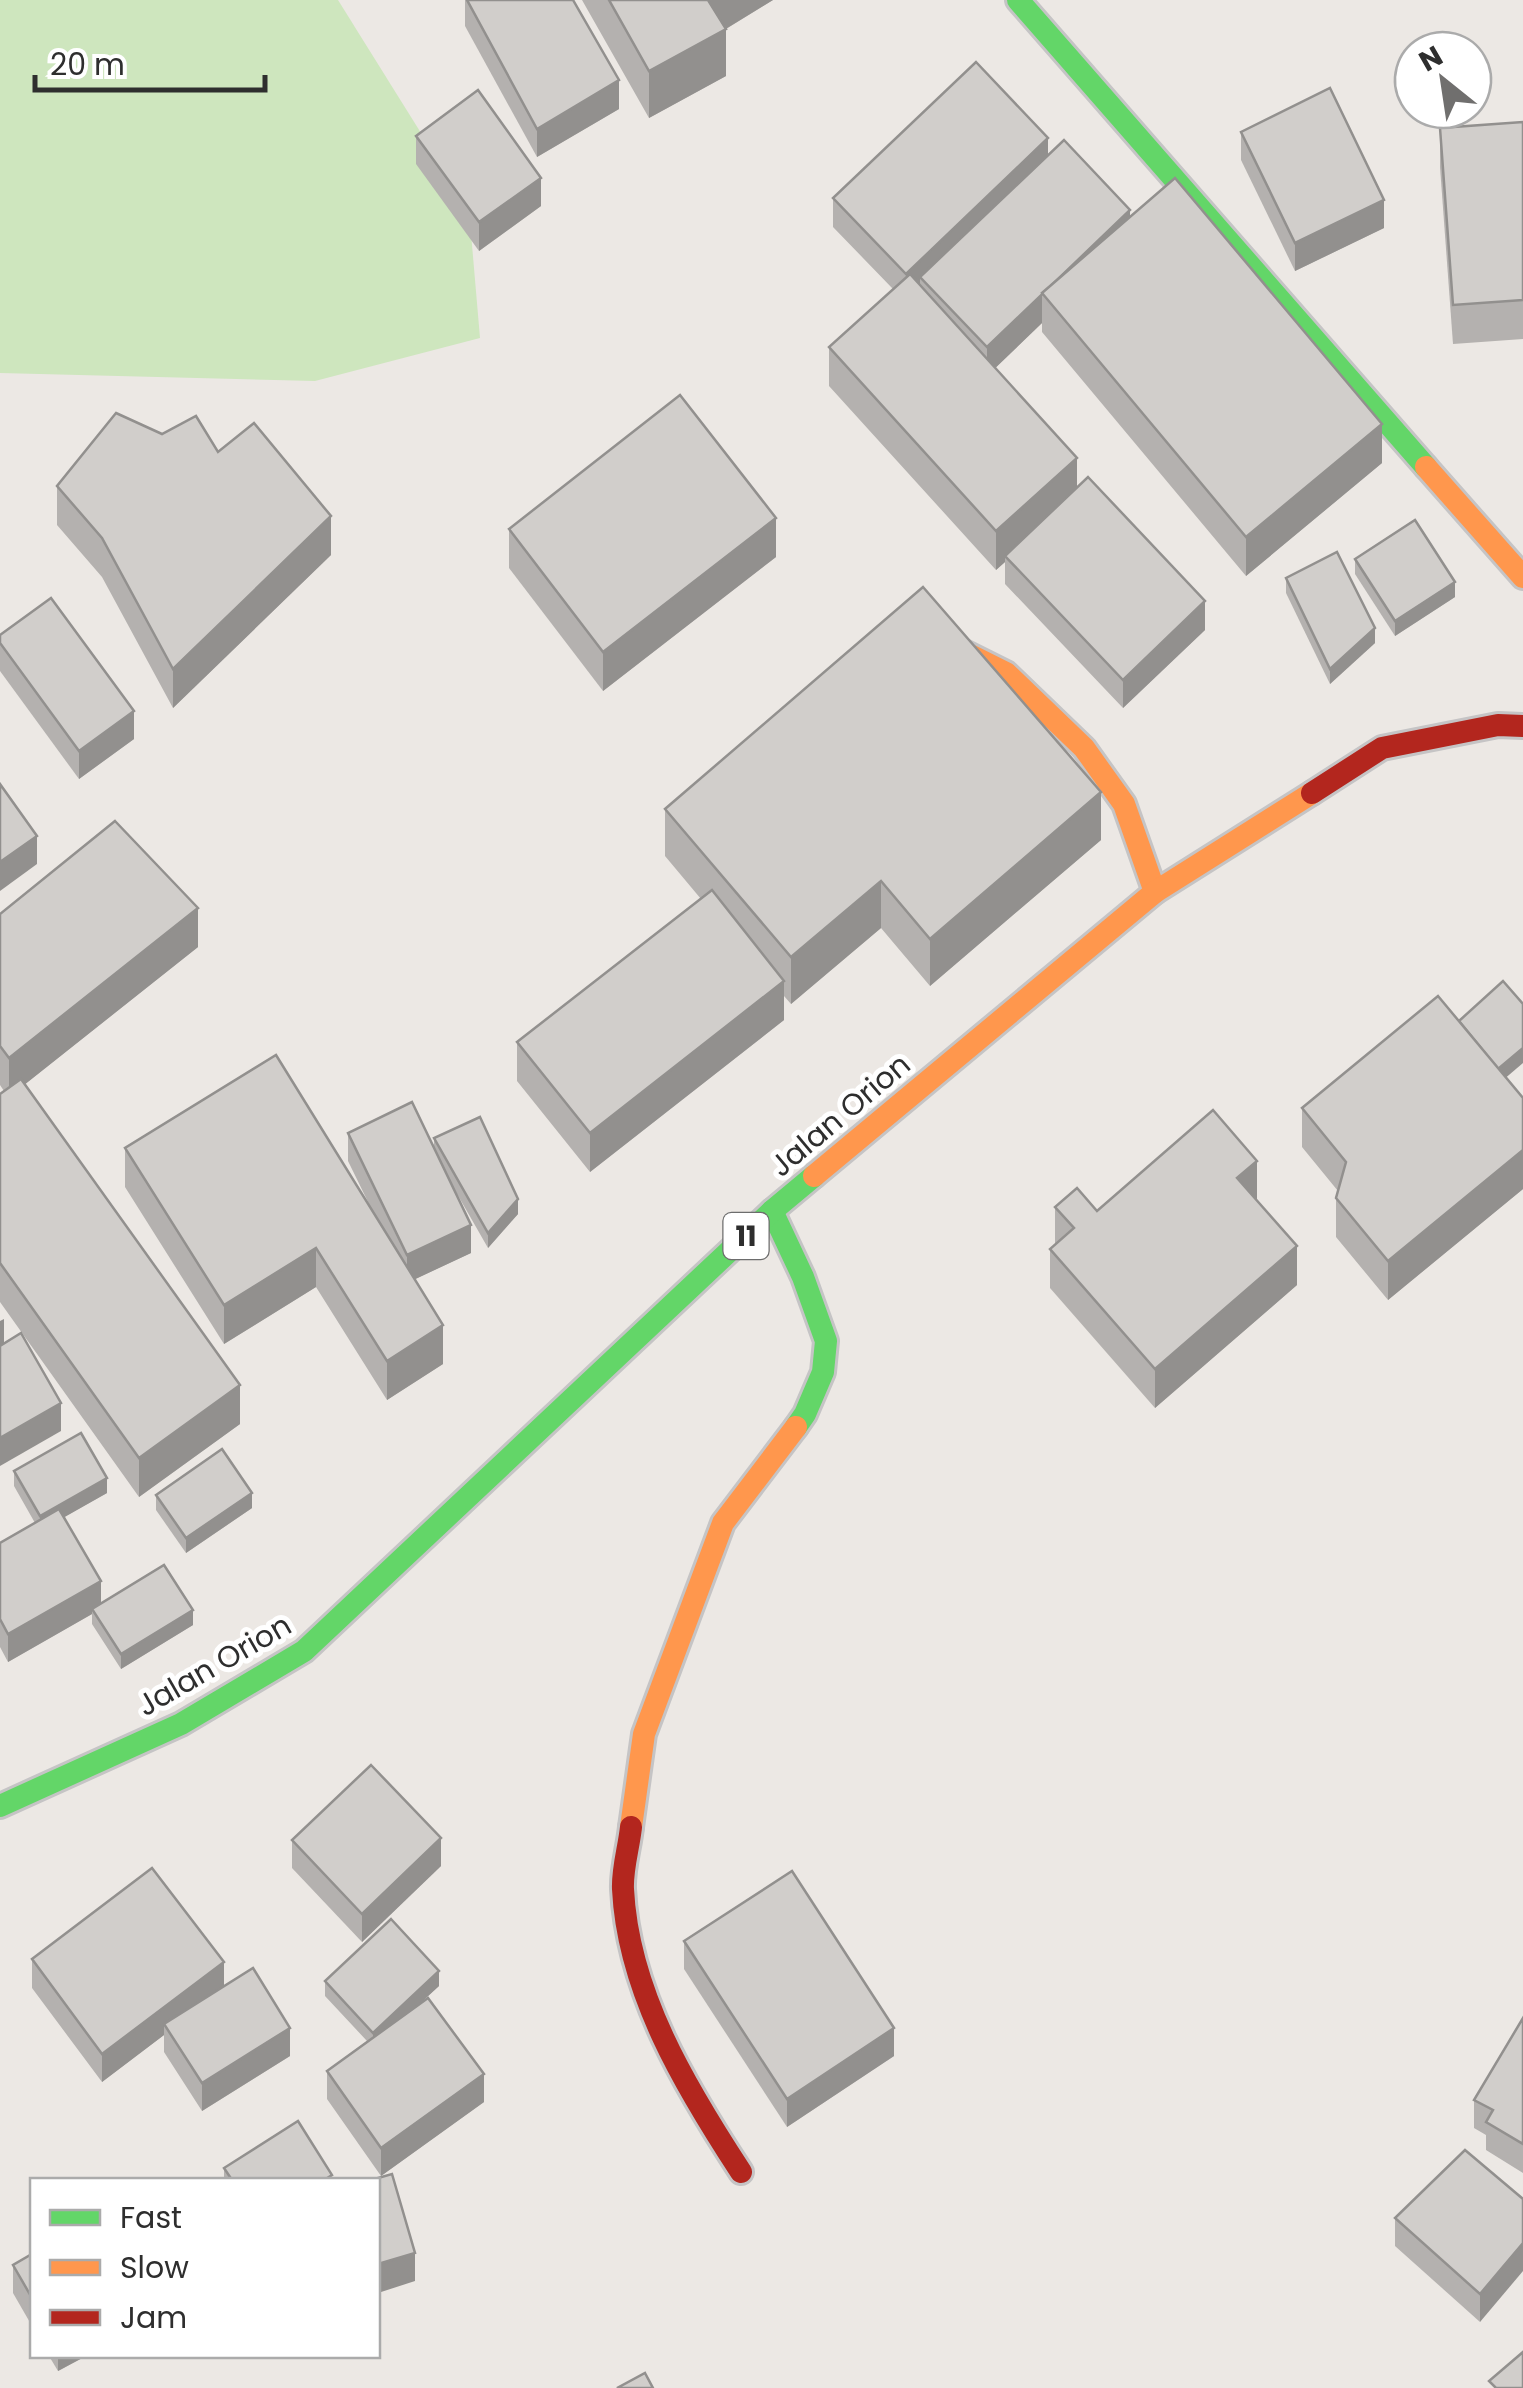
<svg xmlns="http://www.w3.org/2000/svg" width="1523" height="2388" viewBox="0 0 1523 2388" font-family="Poppins,sans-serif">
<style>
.green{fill:#cee6be}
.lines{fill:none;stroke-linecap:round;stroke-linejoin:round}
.fast-casing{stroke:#c5c4c5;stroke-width:28}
.slow-casing{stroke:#c5c4c5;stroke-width:28}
.jam-casing{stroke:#c5c4c5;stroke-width:28}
.fast{stroke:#63d668;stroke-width:22}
.slow{stroke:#ff974d;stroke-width:22}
.jam{stroke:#b3261e;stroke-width:22}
.wall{fill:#b4b1af}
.shaded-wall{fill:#92908e}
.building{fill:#d1cecb;stroke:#92908e;stroke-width:2.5}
.labels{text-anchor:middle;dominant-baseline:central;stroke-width:10;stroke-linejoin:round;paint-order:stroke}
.shield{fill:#fff;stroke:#6d6d6d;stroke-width:2.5}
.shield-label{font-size:28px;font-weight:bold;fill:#2e2e2e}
.street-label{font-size:30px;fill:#2e2e2e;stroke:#fff}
</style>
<rect width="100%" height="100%" fill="#ece8e4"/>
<!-- green -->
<polygon class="green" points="0,0 338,0 469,210 480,338 315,381 0,373"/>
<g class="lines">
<!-- fast casing -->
<g class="fast-casing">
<g id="fast">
<polyline points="1018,0 1426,467"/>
<polyline points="772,1211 803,1277 826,1341 823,1372 805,1414 796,1427"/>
<polyline points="0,1806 181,1724 304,1651 772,1211 814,1176"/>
</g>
</g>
<!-- slow casing -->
<g class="slow-casing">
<g id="slow">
<polyline points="1426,467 1523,577"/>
<polyline points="936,638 1006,673 1084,748 1124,804 1155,892"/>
<polyline points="814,1176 1155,892 1312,793"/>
<polyline points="631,1827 644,1734 723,1523 796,1427"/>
</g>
</g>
<!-- jam casing -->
<g class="jam-casing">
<g id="jam">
<polyline points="1312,793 1382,748 1498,725 1523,726"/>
<path d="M631,1827C629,1847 622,1869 623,1889C628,1992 686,2088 741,2172"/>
</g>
</g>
<!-- fast -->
<use href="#fast" class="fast"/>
<!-- slow -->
<use href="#slow" class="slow"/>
<!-- jam -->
<use href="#jam" class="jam"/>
</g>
<!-- wall -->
<g class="wall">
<polygon points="465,0 573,0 619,109 537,157 465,26"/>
<polygon points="582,0 773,0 726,29 726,76 649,118"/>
<polygon points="1523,122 1523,339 1453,344 1440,167 1440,128"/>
<polygon points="1241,132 1384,228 1295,271 1241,160"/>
<polygon points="416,136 541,206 479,251 416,164"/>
<polygon points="1048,156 1130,217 1382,463 1246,576 1042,332 1042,323 995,368 1077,487 1205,630 1123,708 1005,584 1005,562 996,570 829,386 829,347 893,289 833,227 833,198"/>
<polygon points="162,434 331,555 173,708 102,577 57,525 57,486"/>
<polygon points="509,529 776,557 603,691 509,568"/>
<polygon points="1355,559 1455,597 1395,636 1355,574"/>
<polygon points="1286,578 1375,643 1330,684 1286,593"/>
<polygon points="0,635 134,739 79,779 0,671"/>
<polygon points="665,809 1101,840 930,986 881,928 791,1004 784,996 784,1020 590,1172 517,1081 517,1042 701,899 665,856"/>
<polygon points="0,914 198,947 25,1084 240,1424 139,1497 0,1302 0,1094 4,1091 0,1085"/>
<polygon points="1506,1078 1523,1098 1523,1189 1388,1300 1336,1237 1336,1198 1338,1191 1302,1147 1302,1108"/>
<polygon points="348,1133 434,1147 434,1138 518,1214 488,1248 452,1185 471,1253 415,1279 443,1364 387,1400 316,1287 224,1344 125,1187 125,1148 371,1208 348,1161"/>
<polygon points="1256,1200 1297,1285 1155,1408 1050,1288 1050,1249 1055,1245 1055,1207 1097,1211 1257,1200"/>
<polygon points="14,1471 107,1493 64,1517 101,1604 193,1625 121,1669 92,1624 92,1614 8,1662 0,1647 0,1543 35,1523 14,1486"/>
<polygon points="156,1495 252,1508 186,1553 156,1510"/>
<polygon points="292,1840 441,1866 362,1942 292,1868"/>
<polygon points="684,1941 894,2056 787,2127 684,1969"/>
<polygon points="32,1959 224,1986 290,2056 202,2111 164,2052 164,2035 102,2082 32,1988"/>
<polygon points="325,1981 439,1986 420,2003 484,2102 381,2176 327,2099 327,2071 367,2041 325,1996"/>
<polygon points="1523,2018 1523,2173 1486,2150 1486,2135 1474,2128 1474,2100"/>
<polygon points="224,2168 332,2180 224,2180"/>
<polygon points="1523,2199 1480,2322 1395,2246 1395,2218"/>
<polygon points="32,2254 32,2326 13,2293 13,2265"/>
<polygon points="49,2356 86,2356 58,2371"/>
</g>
<!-- shaded-wall -->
<g class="shaded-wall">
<polygon points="704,0 773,0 719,33 726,29 726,76 649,118 649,71"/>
<polygon points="619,80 619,109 537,157 537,129"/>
<polygon points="1048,138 1048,166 920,277 920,289 906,302 906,274"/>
<polygon points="541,178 541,206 479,251 479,222"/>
<polygon points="1384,200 1384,228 1295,271 1295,243"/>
<polygon points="1130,210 1130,238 1043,294"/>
<polygon points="1042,294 1042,323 987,376 987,347"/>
<polygon points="1382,424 1382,463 1246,576 1246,537"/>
<polygon points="1077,458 1077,497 1005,556 1005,562 996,570 996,531"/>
<polygon points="331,516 331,555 173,708 173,669"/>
<polygon points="776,518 776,557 603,691 603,652"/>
<polygon points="1455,582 1455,597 1395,636 1395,621"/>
<polygon points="1205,601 1205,630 1123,708 1123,680"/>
<polygon points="1375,628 1375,643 1330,684 1330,669"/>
<polygon points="134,711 134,739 79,779 79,751"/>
<polygon points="1101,792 1101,840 930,986 930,939"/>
<polygon points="37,836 37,864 0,891 0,862"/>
<polygon points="881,881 881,928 791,1004 791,957"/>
<polygon points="198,908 198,947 9,1097 9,1058"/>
<polygon points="784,981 784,1020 590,1172 590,1133"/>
<polygon points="1523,1048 1523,1063 1489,1092 1489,1077"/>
<polygon points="1523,1150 1523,1189 1388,1300 1388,1261"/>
<polygon points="1257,1161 1257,1200 1237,1217 1237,1178"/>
<polygon points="518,1199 518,1214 488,1248 488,1233"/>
<polygon points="471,1225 471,1253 407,1283 407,1255"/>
<polygon points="1297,1246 1297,1285 1155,1408 1155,1369"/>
<polygon points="316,1248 316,1287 224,1344 224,1305"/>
<polygon points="4,1319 4,1347 0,1349 0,1321"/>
<polygon points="443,1325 443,1364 387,1400 387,1361"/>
<polygon points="240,1385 240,1424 139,1497 139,1458"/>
<polygon points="61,1403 61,1431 0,1466 0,1438"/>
<polygon points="107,1478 107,1493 40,1531 40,1516"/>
<polygon points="252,1493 252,1508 186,1553 186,1538"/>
<polygon points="101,1581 101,1609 92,1609 92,1614 8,1662 8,1634"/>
<polygon points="193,1610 193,1625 121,1669 121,1654"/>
<polygon points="441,1838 441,1866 362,1942 362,1914"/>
<polygon points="224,1962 224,1990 164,2024 164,2035 102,2082 102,2054"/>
<polygon points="439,1971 439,1986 373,2047 373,2033"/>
<polygon points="290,2028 290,2056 202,2111 202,2083"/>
<polygon points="894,2028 894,2056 787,2127 787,2099"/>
<polygon points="484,2074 484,2102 381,2176 381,2148"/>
<polygon points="1523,2243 1523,2271 1480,2322 1480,2294"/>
<polygon points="415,2253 415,2281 378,2293 378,2264"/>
<polygon points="58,2356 86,2356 58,2371"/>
</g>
<!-- building -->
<g class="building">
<polygon points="467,0 573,0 619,80 537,129"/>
<polygon points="609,0 708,0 726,29 649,71"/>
<polygon points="976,62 1048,138 906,274 833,198"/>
<polygon points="1330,88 1384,200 1295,243 1241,132"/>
<polygon points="478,90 541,178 479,222 416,136"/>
<polygon points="1523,122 1523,300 1453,305 1440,128"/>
<polygon points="1064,140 1130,210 987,347 920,277"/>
<polygon points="1175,178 1382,424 1246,537 1042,293"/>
<polygon points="910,274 1077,458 996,531 829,347"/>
<polygon points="680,395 776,518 603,652 509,529"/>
<polygon points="116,413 162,434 196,416 218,452 254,423 331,516 173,669 102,538 57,486"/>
<polygon points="1088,477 1205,601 1123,680 1005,556"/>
<polygon points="1415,520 1455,582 1395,621 1355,559"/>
<polygon points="1337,552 1375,628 1330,669 1286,578"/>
<polygon points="923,587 1101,792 930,939 881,881 791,957 665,809"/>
<polygon points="51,598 134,711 79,751 0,643 0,635"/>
<polygon points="0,784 37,836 0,862"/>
<polygon points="115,821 198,908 9,1058 0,1046 0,914"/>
<polygon points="712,890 784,981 590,1133 517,1042"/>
<polygon points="1503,981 1523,1004 1523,1048 1498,1069 1459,1021"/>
<polygon points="1438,996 1523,1098 1523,1150 1388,1261 1336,1198 1346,1162 1302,1108"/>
<polygon points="276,1055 443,1325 387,1361 316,1248 224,1305 125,1148"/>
<polygon points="21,1079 240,1385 139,1458 0,1263 0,1094"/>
<polygon points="412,1102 471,1225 407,1255 348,1133"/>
<polygon points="1213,1110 1257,1161 1237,1178 1297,1246 1155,1369 1050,1249 1074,1228 1055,1207 1077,1188 1097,1211"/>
<polygon points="480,1117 518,1199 488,1233 434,1138"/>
<polygon points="21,1333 61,1403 0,1438 0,1346"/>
<polygon points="81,1433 107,1478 40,1516 14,1471"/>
<polygon points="222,1449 252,1493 186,1538 156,1495"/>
<polygon points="59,1509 101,1581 8,1634 0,1619 0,1543"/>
<polygon points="164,1565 193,1610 121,1654 92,1609"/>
<polygon points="371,1765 441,1838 362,1914 292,1840"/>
<polygon points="152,1868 224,1962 102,2054 32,1959"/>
<polygon points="792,1871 894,2028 787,2099 684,1941"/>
<polygon points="391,1919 439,1971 373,2033 325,1981"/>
<polygon points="253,1968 290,2028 202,2083 164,2024"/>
<polygon points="428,1998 484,2074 381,2148 327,2071"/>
<polygon points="1523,2018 1523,2144 1486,2122 1493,2110 1474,2100"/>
<polygon points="298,2121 332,2175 324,2180 232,2180 224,2168"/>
<polygon points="1465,2150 1523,2199 1523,2243 1480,2294 1395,2218"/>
<polygon points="392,2174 415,2253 378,2264 378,2180 371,2180"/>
<polygon points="32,2254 32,2298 13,2265"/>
<polygon points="1523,2352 1523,2388 1496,2388 1489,2381"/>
<polygon points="645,2373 653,2388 617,2388"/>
</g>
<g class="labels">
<!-- shield labels -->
<rect class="shield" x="723.5" y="1213" width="45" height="46" rx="8"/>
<g class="shield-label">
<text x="746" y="1236">11</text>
</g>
<!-- street labels -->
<g class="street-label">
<text transform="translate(840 1115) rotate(-40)">Jalan Orion</text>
<text transform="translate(214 1665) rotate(-30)">Jalan Orion</text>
</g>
</g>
<!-- legend -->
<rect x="30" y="2178" width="350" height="180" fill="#ffffff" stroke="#ababab" stroke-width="2.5"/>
<rect x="50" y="2210" width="50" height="15" fill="#63d668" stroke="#ababab" stroke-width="2.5"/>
<text x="120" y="2228" font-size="30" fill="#2e2e2e">Fast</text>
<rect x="50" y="2260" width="50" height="15" fill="#ff974d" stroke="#ababab" stroke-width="2.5"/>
<text x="120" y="2278" font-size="30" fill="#2e2e2e">Slow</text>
<rect x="50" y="2310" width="50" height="15" fill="#b3261e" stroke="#ababab" stroke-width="2.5"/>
<text x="120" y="2328" font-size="30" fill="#2e2e2e">Jam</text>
<!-- north arrow -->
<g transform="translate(1443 80) rotate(330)"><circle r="48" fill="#ffffff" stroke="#ababab" stroke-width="2.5"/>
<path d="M0-8L18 38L0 25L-18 38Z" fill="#706f6e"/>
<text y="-15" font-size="28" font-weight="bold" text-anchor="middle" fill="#2e2e2e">N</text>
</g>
<!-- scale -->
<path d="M35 75v15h230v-15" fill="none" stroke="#2e2e2e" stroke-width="5"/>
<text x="50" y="75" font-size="30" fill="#2e2e2e" stroke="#ffffff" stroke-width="8" paint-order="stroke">20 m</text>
</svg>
